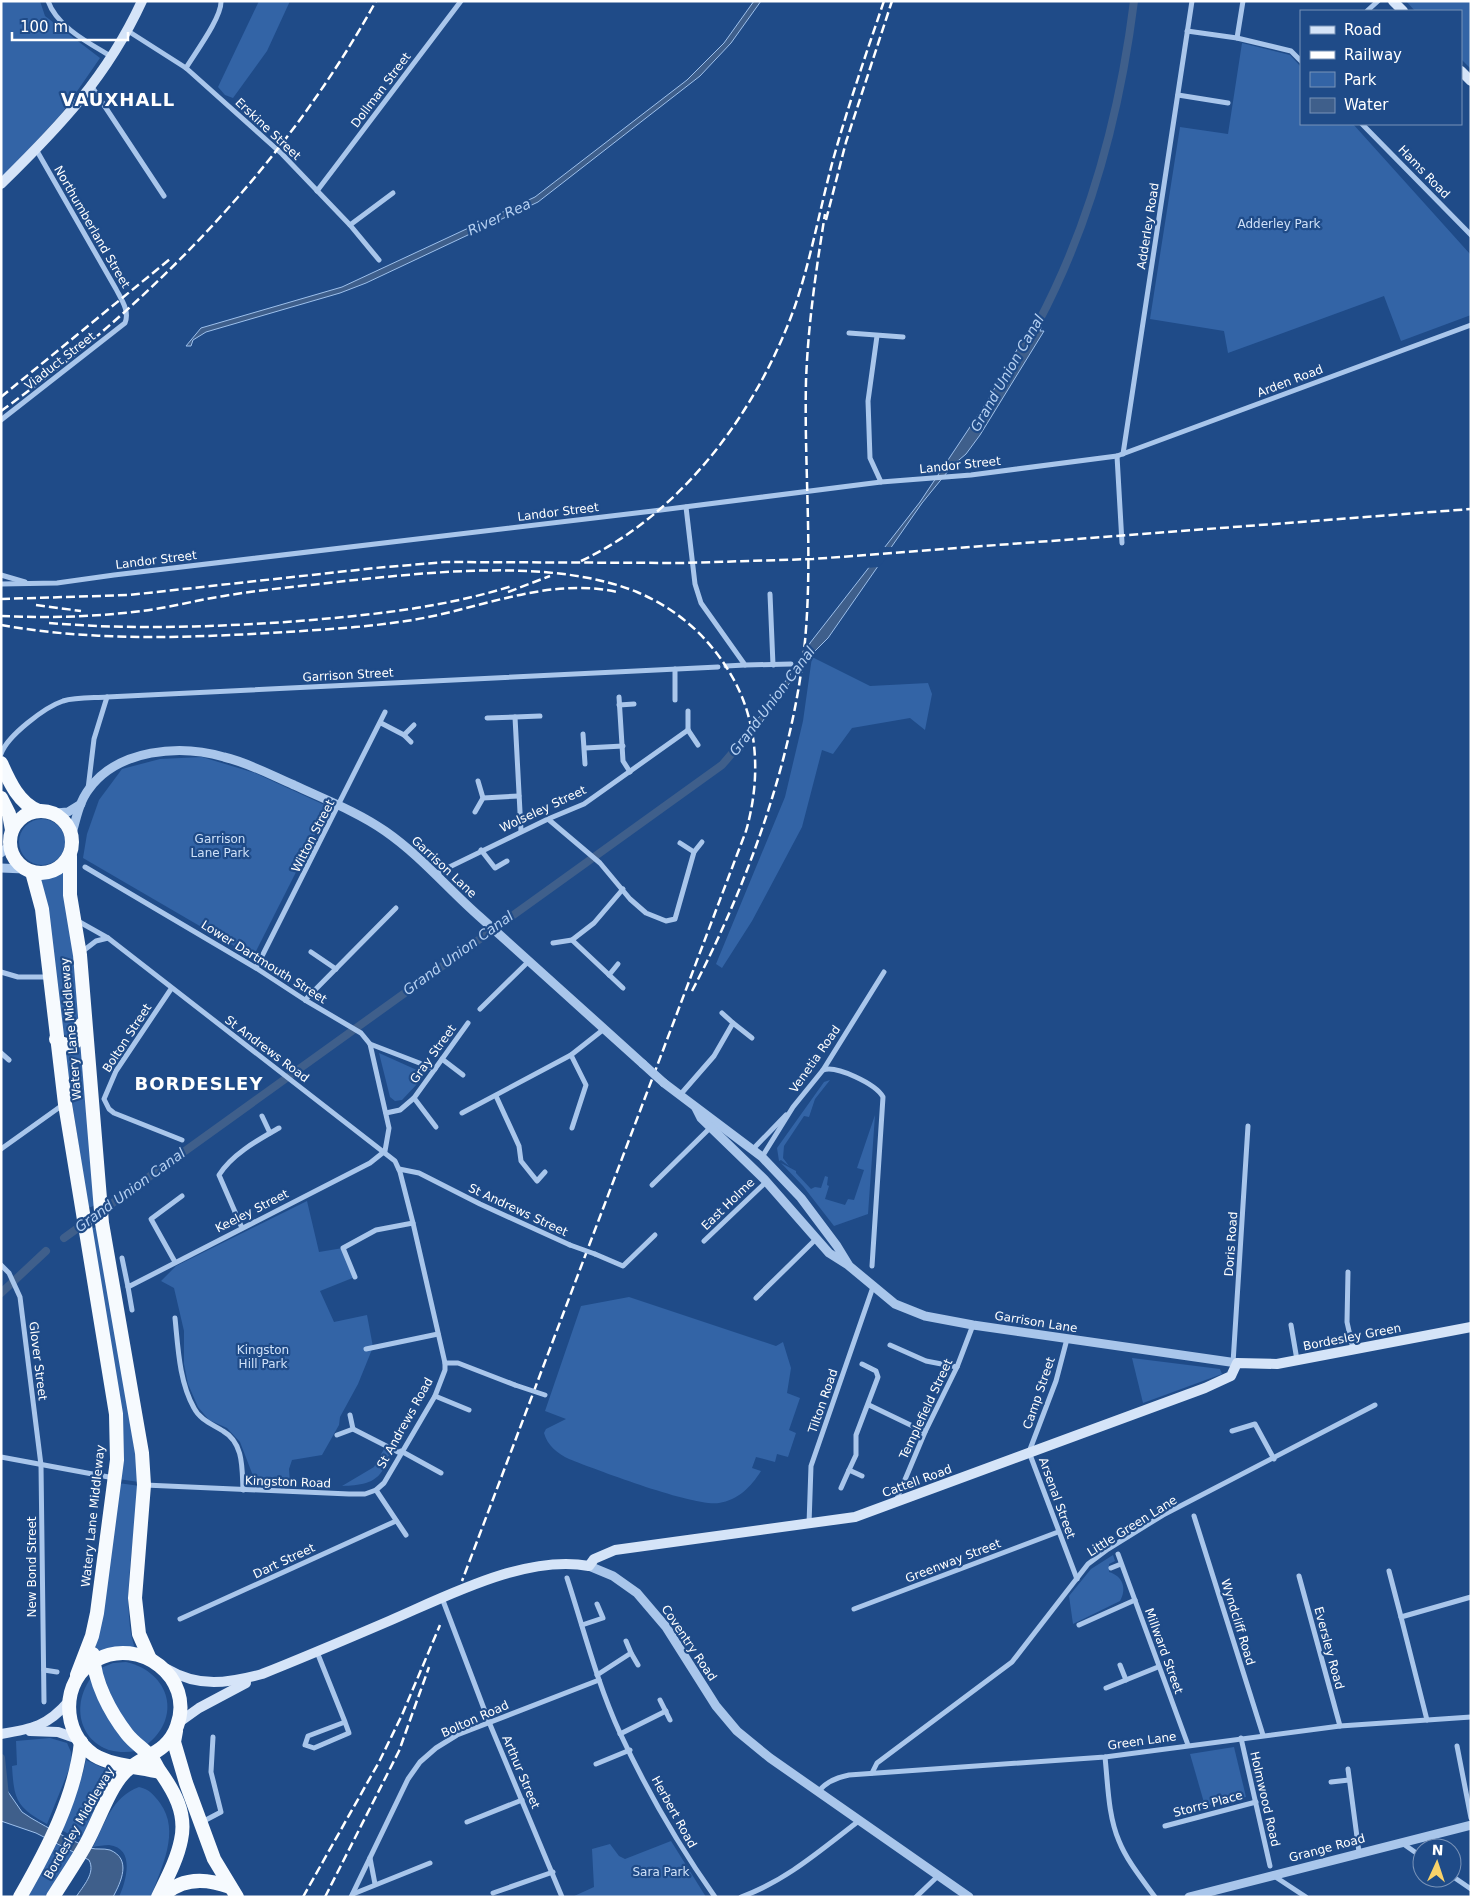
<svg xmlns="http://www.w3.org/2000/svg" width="1472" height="1898" viewBox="0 0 1472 1898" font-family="'DejaVu Sans',sans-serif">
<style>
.green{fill:#3364a6}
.water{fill:#3f5f8b;stroke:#9dc0ec}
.pier{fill:#1f4b88}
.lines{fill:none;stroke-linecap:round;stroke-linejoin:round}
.canal{stroke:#3f5f8b;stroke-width:8}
.minor{stroke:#a9c6eb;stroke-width:5}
.tertiary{stroke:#a9c6eb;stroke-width:9}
.secondary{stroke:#d5e4f8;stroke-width:10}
.trunk{stroke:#f6fafe;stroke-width:14}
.rail{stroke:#fff;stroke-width:2.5;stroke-dasharray:9 4;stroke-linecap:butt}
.minor-bridge{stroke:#a9c6eb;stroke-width:5}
.tertiary-bridge{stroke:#a9c6eb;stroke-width:9}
.labels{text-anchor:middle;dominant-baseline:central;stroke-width:4.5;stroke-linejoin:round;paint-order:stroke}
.street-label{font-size:12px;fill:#fff;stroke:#1f4b88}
.park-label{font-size:12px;fill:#cee0f8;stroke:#1f4b88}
.water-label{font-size:14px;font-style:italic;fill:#b5d0f2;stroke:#1f4b88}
.district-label{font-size:18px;font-weight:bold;letter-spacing:1px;fill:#fff;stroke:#1f4b88}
</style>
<rect width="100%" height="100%" fill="#1f4b88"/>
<!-- green -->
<g class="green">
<polygon points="1,1 40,1 45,16 100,58 62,113 1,180"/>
<polygon points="259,1 290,1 267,51 233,98 225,95 218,87"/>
<polygon points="1406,1 1471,1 1471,69 1461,59 1461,11 1415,11"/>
<polygon points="1242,43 1290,55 1301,67 1301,124 1353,124 1470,254 1471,315 1401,341 1384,296 1228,353 1224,331 1150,319 1180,127 1228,134"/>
<polygon points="812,657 870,686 928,683 932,694 925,730 910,718 852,728 833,754 822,750 802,827 752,921 722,968 716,964 785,797 803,721"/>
<polygon points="202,757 255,773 329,807 253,957 83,858 87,834 99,800 122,769 160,759"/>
<circle cx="42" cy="842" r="23"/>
<polygon points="64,871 79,993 79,1027 72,1038 62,1034 52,942 41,878 53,876"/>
<polygon points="85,1040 96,1205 88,1208 64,1048"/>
<polygon points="379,1053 419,1071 418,1083 402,1100 395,1101 390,1097"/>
<polygon points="830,1080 815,1099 809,1117 804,1116 784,1146 783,1158 789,1166 781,1160 779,1161 777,1148 824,1082"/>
<polygon points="875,1115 868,1214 834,1226 803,1186 781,1163 796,1171 796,1173 811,1189 815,1187 821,1188 825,1176 828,1177 827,1185 829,1186 825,1199 845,1205 848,1199 854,1200 864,1170 857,1168"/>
<polygon points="307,1201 319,1252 343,1248 355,1277 320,1291 334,1322 367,1315 373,1347 358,1384 340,1417 339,1425 322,1455 292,1460 289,1469 290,1484 255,1481 240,1442 227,1428 209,1420 198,1407 188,1384 184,1364 184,1331 174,1288 161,1281 176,1266"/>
<polygon points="98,1226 137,1464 139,1482 118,1479 91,1229"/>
<path d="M629,1297L776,1346L783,1342L791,1368L787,1393L800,1398L789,1430L796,1433L788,1457L777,1454L775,1462L756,1457L752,1468L761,1471C751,1487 738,1500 719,1503C694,1507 597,1470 569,1459C558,1454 547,1445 544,1433L546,1429L566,1419L545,1411L581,1306Z"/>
<polygon points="1132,1358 1220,1369 1222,1374 1143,1403"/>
<path d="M384,1449L390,1453C390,1459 387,1462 384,1468C375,1485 359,1485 342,1486L374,1467Z"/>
<path d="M118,1483L140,1486C135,1529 120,1609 135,1648L100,1651L96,1650V1635Z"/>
<path d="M1113,1555L1115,1561L1109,1564V1572C1123,1576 1127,1589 1120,1601L1073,1624L1069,1596L1091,1569Z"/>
<path d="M126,1662C170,1672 183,1718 145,1746C120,1718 113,1703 101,1668L113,1663Z"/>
<path d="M93,1675L136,1751C87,1760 64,1712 93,1675Z"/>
<path d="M50,1738L67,1743L71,1752L72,1762L47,1824C16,1807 14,1799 12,1766L17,1765L16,1741Z"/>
<polygon points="1234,1747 1246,1797 1205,1806 1190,1754"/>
<polygon points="86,1760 103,1768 116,1770 81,1840 61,1830 83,1773"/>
<path d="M139,1787C149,1789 154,1795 160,1803C181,1832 161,1867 151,1897H119C126,1882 136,1848 109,1845C104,1845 98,1846 93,1847C105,1823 112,1797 139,1787Z"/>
<polygon points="671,1841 706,1897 572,1897 594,1887 592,1849 610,1844 619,1856 625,1859"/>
<polygon points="54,1843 75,1853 47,1897 26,1897"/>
</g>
<!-- water -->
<g class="water">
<polygon points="754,1 761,1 731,43 700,76 538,202 366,283 340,293 206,332 193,340 191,346 186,346 201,328 342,287 535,197 687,80 724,43"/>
<polygon points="1040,315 1044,317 1040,331 1044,331 980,435 966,454 953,465 922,503 828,638 815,651 785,689 739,755 731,748 762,714 805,654 810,643 920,502 986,403 1029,329"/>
<path d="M4,1786L22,1812L31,1818C50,1829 70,1840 90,1848C97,1850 103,1848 110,1850C132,1859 121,1882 113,1897H76C83,1886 96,1873 89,1860L36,1833L1,1821V1793Z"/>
</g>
<!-- pier -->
<g class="pier">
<polygon points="881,547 895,547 879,567 866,568"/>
<polygon points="805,649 804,655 816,654 789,688 792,668"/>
<polygon points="751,721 754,739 746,751 743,733"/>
</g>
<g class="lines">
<!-- canal -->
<g class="canal">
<path d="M1038,323C1091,223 1120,113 1134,1"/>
<polyline points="64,1238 722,765 740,744"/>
<polyline points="1,1293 46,1251"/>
<polyline points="1,1758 5,1796"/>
</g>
<!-- minor -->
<g class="minor">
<path d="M48,1C57,27 89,43 112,57"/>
<polyline points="1367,11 1378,1"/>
<polyline points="128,31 186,68 282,154 350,225 379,260"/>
<polyline points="1187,31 1237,38 1291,51 1301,61"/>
<polyline points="1237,38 1243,1"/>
<path d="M186,68C195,53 222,17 221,1"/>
<polyline points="92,87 164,196"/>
<polyline points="1178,95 1228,103"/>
<polyline points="1362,124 1471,235"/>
<polyline points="317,191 461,1"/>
<polyline points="350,225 393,193"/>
<polyline points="849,333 903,337"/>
<polyline points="877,336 868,401 870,458 881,482"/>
<path d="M1,420L125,323C130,311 121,299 116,289L37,151"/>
<polyline points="1123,454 1192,1"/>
<polyline points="1117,456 1122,543"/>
<polyline points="686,507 695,584 701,603 745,665 791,664"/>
<polyline points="1,575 25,582"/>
<polyline points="1,584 57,583 114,575 653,511 881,482 971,475 1117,456 1471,325"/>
<polyline points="770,594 773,665"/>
<polyline points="726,666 745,665"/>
<polyline points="619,697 623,761 630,772"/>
<polyline points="675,700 675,669"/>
<polyline points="619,705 634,704"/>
<polyline points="515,717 540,716"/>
<polyline points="487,718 515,717 521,831"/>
<polyline points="381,723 404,735 414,725"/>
<polyline points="688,730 688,711"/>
<polyline points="688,730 698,745"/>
<polyline points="583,734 585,764"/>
<polyline points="404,735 411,742"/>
<polyline points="585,748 623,746"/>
<path d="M1,754C7,736 45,707 63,701C76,697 93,698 107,697L718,667"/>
<polyline points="478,781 483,798"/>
<polyline points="88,789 94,739 107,697"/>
<polyline points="475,812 483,798 519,796"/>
<polyline points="548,819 600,863 630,899 646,913 666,921 675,919 694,852 702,842"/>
<polyline points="680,843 694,852"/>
<polyline points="481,850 495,868 507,861"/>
<polyline points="85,867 256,968 305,1000 361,1033 370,1044 435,1069"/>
<polyline points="435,874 548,819 584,804 688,730"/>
<polyline points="76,920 108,938 395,1161 400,1172 413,1223 445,1363 445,1370 435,1396 384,1483 376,1490"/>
<polyline points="553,943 572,940"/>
<polyline points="83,951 96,941 108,938"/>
<polyline points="311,952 336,969"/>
<polyline points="256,968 385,712"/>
<polyline points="1,972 18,977 50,977"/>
<polyline points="609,975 618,964"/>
<polyline points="623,988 572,940 594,923 623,889"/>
<polyline points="171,989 116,1071 104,1099 109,1109 114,1113 182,1140"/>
<polyline points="305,1000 396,908"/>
<polyline points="480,1009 529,961"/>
<polyline points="722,1013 733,1023"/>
<polyline points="1,1053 9,1060"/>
<polyline points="571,1055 586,1085 572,1128"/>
<polyline points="442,1059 463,1075"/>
<path d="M823,1070C836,1065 876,1084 883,1097L872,1266"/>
<polyline points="680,1095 714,1056 733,1023 752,1038"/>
<polyline points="496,1096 519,1146 521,1161 537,1181 545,1172"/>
<polyline points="414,1098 436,1127"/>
<polyline points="386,1113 400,1110 414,1098 468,1023"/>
<polyline points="462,1113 571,1055 604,1029"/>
<polyline points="262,1116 270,1133"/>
<polyline points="754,1148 786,1115"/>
<polyline points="1,1149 64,1104"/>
<polyline points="762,1157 793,1107 823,1070 884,972"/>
<polyline points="399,1169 419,1173 480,1204 570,1245"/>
<polyline points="652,1185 711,1127"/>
<path d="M242,1228L219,1175C232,1154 258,1140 279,1128"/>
<polyline points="704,1241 767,1181"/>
<polyline points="595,1254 623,1266 655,1235"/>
<polyline points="122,1258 128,1287 370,1163 385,1151 389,1128 370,1044"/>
<polyline points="175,1262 151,1219 182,1196"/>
<polyline points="1,1265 9,1273 20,1297 41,1465 44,1702"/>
<polyline points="1348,1272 1347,1322 1353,1349"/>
<polyline points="355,1277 343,1248 376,1230 413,1223"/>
<polyline points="128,1287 132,1310"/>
<polyline points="756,1298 816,1239"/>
<path d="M175,1318C178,1347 179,1381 194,1408C200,1420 212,1424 223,1431C244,1443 242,1469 243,1490"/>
<polyline points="1291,1325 1297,1360"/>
<polyline points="1067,1339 1056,1381 1029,1452 1077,1579"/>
<polyline points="890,1345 926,1361 957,1367"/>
<polyline points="366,1349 438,1334"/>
<polyline points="445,1363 458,1363 515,1385"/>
<polyline points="1233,1363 1248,1126"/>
<polyline points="435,1396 469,1410"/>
<polyline points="869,1405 925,1432"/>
<polyline points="350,1415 353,1429"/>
<polyline points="1232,1431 1255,1424 1274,1459"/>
<polyline points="337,1435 353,1429 400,1453"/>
<polyline points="401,1451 441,1473"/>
<polyline points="1,1457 114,1478"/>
<polyline points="849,1470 856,1455 856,1435 878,1377 876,1371 862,1364"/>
<polyline points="145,1485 349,1494 365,1494 376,1490 406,1535"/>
<polyline points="841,1488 849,1470 862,1476"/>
<polyline points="896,1501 925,1432 957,1367 973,1325"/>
<polyline points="1194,1516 1263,1735"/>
<polyline points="809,1524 811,1466 873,1287"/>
<polyline points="1118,1554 1188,1745"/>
<polyline points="1111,1568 1121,1564"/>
<polyline points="1389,1571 1401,1617"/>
<polyline points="1299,1576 1340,1726"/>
<path d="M567,1578C584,1630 597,1683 620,1733C646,1789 679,1846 715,1897"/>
<polyline points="442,1598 489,1722 562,1897"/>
<polyline points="854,1609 1058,1532"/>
<polyline points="180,1619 396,1521"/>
<polyline points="582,1625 603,1618 597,1604"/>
<polyline points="1079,1625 1135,1600"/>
<polyline points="317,1652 345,1722 349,1733 314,1748 305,1745 308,1736 345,1722"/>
<polyline points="631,1653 638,1665"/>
<polyline points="1120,1665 1126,1680"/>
<polyline points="44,1670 57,1672"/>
<polyline points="597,1675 631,1653 626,1641"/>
<polyline points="1106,1688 1158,1667"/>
<polyline points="660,1700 670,1720"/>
<polyline points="1427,1720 1401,1617 1471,1597"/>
<polyline points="620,1734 666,1711"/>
<polyline points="1241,1738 1270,1866"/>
<polyline points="1457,1746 1471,1818"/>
<path d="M1105,1757C1108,1785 1108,1815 1119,1841C1127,1861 1142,1879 1155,1897"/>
<polyline points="596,1764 630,1750"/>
<polyline points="1348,1769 1359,1852"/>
<polyline points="872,1773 877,1763 1012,1662 1088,1564 1108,1549 1163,1515 1375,1405"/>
<polyline points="1331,1782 1349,1780"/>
<path d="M819,1791C826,1782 839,1777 849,1775L1105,1757L1340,1726L1471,1717"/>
<polyline points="202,1822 221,1812 211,1772 213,1737"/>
<polyline points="467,1822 522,1800"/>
<polyline points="1165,1826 1256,1802"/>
<polyline points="1402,1843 1422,1857"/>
<polyline points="370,1858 375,1884"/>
<polyline points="1274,1876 1306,1897"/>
<polyline points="1452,1876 1471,1889"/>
<polyline points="493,1893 553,1872"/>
<polyline points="353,1894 430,1863"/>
<polyline points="351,1897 408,1779 420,1762 436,1748 457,1735 599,1680"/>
<path d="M741,1897C786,1881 822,1849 860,1820"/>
<polyline points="916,1897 939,1875"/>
</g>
<!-- tertiary -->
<g class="tertiary">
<polyline points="55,813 68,812 81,804"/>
<path d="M72,834C76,819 79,802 89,789C118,749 180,744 224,757C249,763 271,775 294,785C324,799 358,812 385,831C421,856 448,889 480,917C535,966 588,1015 643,1064"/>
<polyline points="1,853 10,845"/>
<polyline points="1,868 25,869"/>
<polyline points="664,1083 762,1157 801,1198 837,1246 848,1264"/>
<polyline points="696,1108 701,1118 764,1179 829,1253 848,1265 895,1304 925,1316 973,1325 1237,1363"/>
<polyline points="589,1566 613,1576 637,1593 666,1627 716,1706 737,1731 770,1758 969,1897"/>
<polyline points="1189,1897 1471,1825"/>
</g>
<!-- secondary -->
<g class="secondary">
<polyline points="1393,1 1403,11"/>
<polyline points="1461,71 1471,81"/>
<path d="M1,184C60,126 107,77 142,1"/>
<path d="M167,1669C199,1688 228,1683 262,1674C305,1657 347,1639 389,1621C447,1596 526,1554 589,1566L594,1559L615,1550L855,1517L1205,1388L1231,1376L1237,1363L1277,1364L1471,1327"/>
<polyline points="178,1723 199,1708 246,1683"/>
<polyline points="30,1731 58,1732 78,1739"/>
<path d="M1,1734C32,1729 48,1726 69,1701"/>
</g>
<!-- trunk -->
<g class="trunk">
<path d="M1,763C9,781 19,804 39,811"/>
<polyline points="1,798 9,814 12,830"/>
<circle cx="41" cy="842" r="31"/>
<polyline points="70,856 70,895 80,955 102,1223 142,1453 144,1485 135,1598 139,1634 150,1659"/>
<polyline points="32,872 42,909 65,1104 116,1414 117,1460 97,1613 92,1636 77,1675"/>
<polyline points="56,1039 60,1043 70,1046 82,1036 81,1025"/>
<path d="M93,1654C94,1682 110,1712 127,1734C134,1743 144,1749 151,1757C155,1761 156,1766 159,1770C174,1791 187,1813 181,1840C177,1860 167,1878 158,1897"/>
<polyline points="176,1731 174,1742 186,1783 214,1859 237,1897"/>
<path d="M20,1897C47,1850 75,1797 81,1742"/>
<path d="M53,1897C64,1879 77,1861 87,1842C98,1822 109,1788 125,1772C143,1755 168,1753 177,1726C195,1677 139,1636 96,1660C60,1680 61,1733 94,1755C112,1766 140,1767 160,1772"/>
<path d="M162,1897C181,1877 206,1878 230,1887"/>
</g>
<!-- rail -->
<g class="rail">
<polyline points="826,220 846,142 892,1"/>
<polyline points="1,397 170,259"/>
<path d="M1,411C152,303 286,164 376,1"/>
<path d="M581,561C683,513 758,410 795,306C811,259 820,208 833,160C848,106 866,54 884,1"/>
<polyline points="508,592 550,576"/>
<polyline points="1,599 129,595 375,568 445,562 683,563 813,559 1471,509"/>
<polyline points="36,605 81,611"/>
<path d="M1,616C48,618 95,617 141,611C169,608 196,600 224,596C264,589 305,586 345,581C433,572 553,558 637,592C677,609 708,636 730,673C759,721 761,779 746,831L462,1581"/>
<path d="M49,623C132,630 216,627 299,621C372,615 442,608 512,586"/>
<path d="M1,625C90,641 180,638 270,633C315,630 361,628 406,621C476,611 547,576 617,592"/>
<path d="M692,991C747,886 793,760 805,641C813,554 804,468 806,381C808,325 816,270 825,214"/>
<polyline points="303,1897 379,1762 402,1715 440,1625"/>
<polyline points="325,1897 399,1751 429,1667"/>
</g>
<!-- minor-bridge -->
<g class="minor-bridge">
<polyline points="570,1245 595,1254"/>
<polyline points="515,1385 545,1395"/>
</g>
<!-- tertiary-bridge -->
<polyline class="tertiary-bridge" points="643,1064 664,1083"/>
</g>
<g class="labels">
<!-- street labels -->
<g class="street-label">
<text transform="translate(381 90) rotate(-53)">Dollman Street</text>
<text transform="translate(268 129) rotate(43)">Erskine Street</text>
<text transform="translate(1424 172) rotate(46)">Hams Road</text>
<text transform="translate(1148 226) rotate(-81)">Adderley Road</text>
<text transform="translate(92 227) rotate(60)">Northumberland Street</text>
<text transform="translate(60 361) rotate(-38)">Viaduct Street</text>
<text transform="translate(1290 381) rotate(-21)">Arden Road</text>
<text transform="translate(960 465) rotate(-6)">Landor Street</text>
<text transform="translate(558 512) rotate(-7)">Landor Street</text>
<text transform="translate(156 560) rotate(-7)">Landor Street</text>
<text transform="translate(348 675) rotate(-3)">Garrison Street</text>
<text transform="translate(543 809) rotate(-25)">Wolseley Street</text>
<text transform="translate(313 836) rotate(-63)">Witton Street</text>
<text transform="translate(444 867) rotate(43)">Garrison Lane</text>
<text transform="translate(264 962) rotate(32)">Lower Dartmouth Street</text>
<text transform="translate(71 1029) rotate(-95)">Watery Lane Middleway</text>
<text transform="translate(127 1038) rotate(-57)">Bolton Street</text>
<text transform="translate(267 1049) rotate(37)">St Andrews Road</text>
<text transform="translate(433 1054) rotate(-54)">Gray Street</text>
<text transform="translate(815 1059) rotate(-55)">Venetia Road</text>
<text transform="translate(728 1204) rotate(-44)">East Holme</text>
<text transform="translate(518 1210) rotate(25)">St Andrews Street</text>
<text transform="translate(252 1211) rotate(-27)">Keeley Street</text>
<text transform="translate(1231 1244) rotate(-86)">Doris Road</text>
<text transform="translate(1036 1322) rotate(9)">Garrison Lane</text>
<text transform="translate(1352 1337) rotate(-11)">Bordesley Green</text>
<text transform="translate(38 1361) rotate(83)">Glover Street</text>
<text transform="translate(1039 1393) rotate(-71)">Camp Street</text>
<text transform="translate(823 1401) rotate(-71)">Tilton Road</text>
<text transform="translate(926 1409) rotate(-65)">Templefield Street</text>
<text transform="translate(405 1423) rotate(-61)">St Andrews Road</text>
<text transform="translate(917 1481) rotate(-20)">Cattell Road</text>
<text transform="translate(288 1482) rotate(2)">Kingston Road</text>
<text transform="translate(1057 1498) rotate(70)">Arsenal Street</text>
<text transform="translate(93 1516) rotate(-84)">Watery Lane Middleway</text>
<text transform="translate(1132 1526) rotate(-32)">Little Green Lane</text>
<text transform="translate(284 1561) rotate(-25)">Dart Street</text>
<text transform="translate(953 1561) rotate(-21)">Greenway Street</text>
<text transform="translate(32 1567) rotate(-90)">New Bond Street</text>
<text transform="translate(1238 1622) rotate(73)">Wyndcliff Road</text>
<text transform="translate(689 1643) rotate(56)">Coventry Road</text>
<text transform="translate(1329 1648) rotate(75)">Eversley Road</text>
<text transform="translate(1164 1651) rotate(70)">Millward Street</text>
<text transform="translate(475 1719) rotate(-24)">Bolton Road</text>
<text transform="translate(1142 1741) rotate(-8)">Green Lane</text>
<text transform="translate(521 1772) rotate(67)">Arthur Street</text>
<text transform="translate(1265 1799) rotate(77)">Holmwood Road</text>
<text transform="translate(1208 1804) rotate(-15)">Storrs Place</text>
<text transform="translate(674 1812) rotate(61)">Herbert Road</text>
<text transform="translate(79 1823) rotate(-60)">Bordesley Middleway</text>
<text transform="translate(1327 1848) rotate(-15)">Grange Road</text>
</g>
<!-- park labels -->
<g class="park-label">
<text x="1279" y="224">Adderley Park</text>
<text x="220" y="839">Garrison<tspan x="220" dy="14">Lane Park</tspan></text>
<text x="263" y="1350">Kingston<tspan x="263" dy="14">Hill Park</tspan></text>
<text x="661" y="1872">Sara Park</text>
</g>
<!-- water labels -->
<g class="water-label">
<text transform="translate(499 217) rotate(-25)">River Rea</text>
<text transform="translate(1007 373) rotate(-60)">Grand Union Canal</text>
<text transform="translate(772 701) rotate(-53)">Grand Union Canal</text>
<text transform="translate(458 953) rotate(-36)">Grand Union Canal</text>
<text transform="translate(130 1190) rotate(-36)">Grand Union Canal</text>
</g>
<!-- district labels -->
<g class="district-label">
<text x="118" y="99">VAUXHALL</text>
<text x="199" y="1083">BORDESLEY</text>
</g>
</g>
<!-- border -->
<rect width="1472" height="1898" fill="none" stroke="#ffffff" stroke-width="5"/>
<!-- legend -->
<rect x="1300" y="10" width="162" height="115" fill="#1f4b88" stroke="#7993b8"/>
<rect x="1310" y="26" width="25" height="8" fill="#d5e4f8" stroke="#7993b8"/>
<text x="1344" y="35" font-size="15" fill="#ffffff">Road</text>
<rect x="1310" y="51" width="25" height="8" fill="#ffffff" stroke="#7993b8"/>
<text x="1344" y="60" font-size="15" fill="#ffffff">Railway</text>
<rect x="1310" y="72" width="25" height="15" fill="#3364a6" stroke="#7993b8"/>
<text x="1344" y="85" font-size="15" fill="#ffffff">Park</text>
<rect x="1310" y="98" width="25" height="15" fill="#3f5f8b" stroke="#7993b8"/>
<text x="1344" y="110" font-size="15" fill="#ffffff">Water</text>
<!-- north arrow -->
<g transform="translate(1437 1863) rotate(3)"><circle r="24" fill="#1f4b88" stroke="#7993b8"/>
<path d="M0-4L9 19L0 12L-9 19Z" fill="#f9d269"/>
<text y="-8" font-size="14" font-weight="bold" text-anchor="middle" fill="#ffffff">N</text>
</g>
<!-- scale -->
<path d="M12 32v8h116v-8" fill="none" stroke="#ffffff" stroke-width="2.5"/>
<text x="20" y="32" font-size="15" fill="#ffffff" stroke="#1f4b88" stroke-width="4" paint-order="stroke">100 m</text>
</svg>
